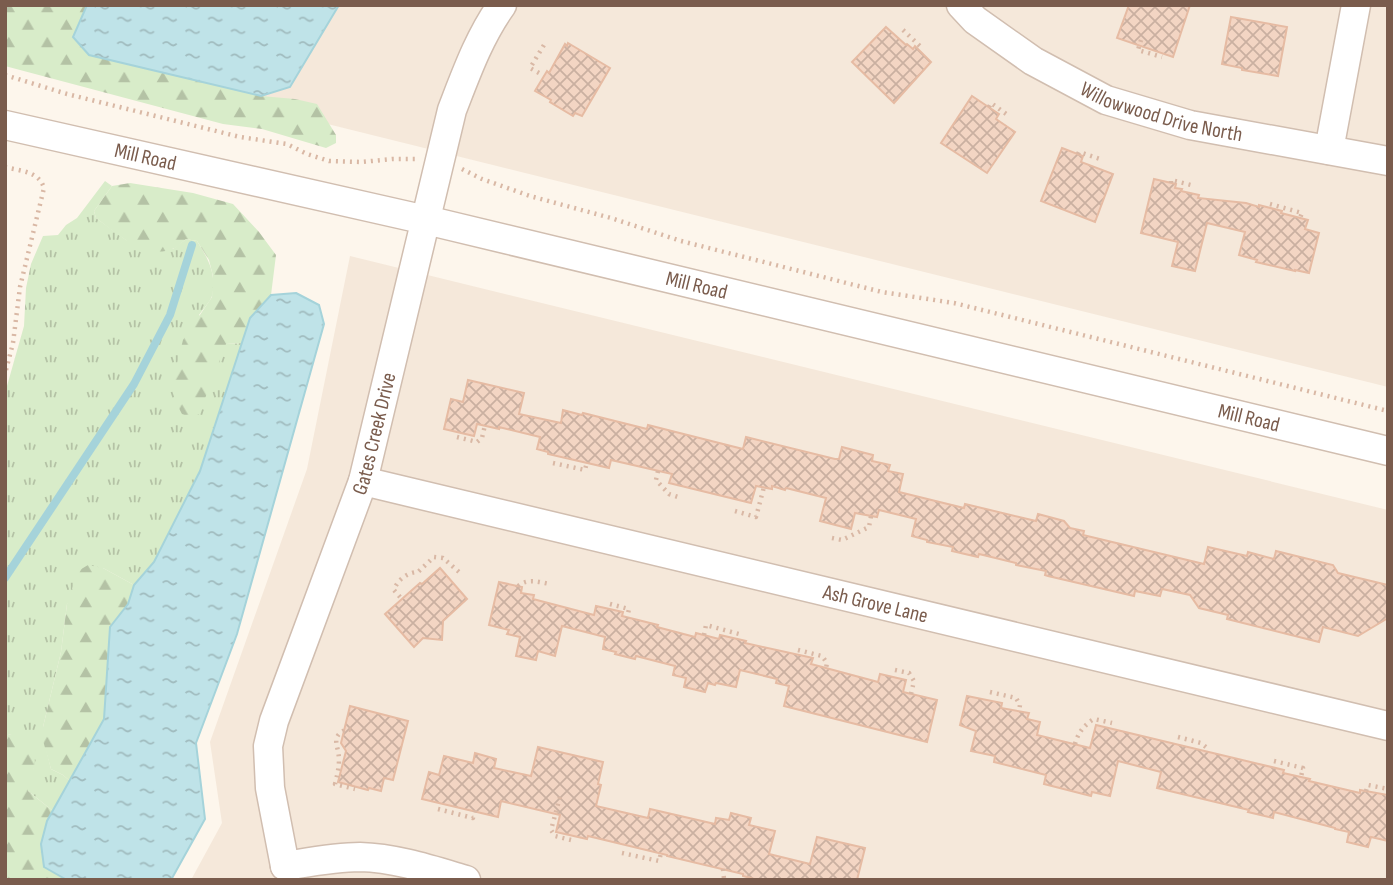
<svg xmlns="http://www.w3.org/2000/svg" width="1393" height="885" viewBox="0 0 1393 885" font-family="'Sofia Sans Condensed',sans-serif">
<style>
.residential{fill:#f5e8da}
.grass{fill:url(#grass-tufts)}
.forest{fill:url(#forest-firs)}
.water{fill:url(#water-ripples);stroke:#a5d3da;stroke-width:2}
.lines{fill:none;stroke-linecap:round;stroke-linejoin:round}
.stream{stroke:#a5d3da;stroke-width:8}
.building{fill:url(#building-cross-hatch);stroke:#e6bba3;stroke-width:2}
.minor-casing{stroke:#d1beb0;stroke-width:31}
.path{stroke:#d9b8a5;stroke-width:4.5;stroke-dasharray:2 5;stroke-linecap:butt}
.minor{stroke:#fff;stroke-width:28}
.labels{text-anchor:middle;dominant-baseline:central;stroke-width:5;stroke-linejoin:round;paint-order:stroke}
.street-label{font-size:21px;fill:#7a5c4d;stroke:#fffaf3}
</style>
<defs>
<pattern id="grass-tufts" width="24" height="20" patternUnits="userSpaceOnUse" patternTransform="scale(1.75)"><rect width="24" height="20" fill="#d8ecc9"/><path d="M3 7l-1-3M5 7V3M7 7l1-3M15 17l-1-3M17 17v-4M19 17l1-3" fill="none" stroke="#b4c2a5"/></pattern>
<pattern id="forest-firs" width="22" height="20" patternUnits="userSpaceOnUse" patternTransform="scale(1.75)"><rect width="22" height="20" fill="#d8ecc9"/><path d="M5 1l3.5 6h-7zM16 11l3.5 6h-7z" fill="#b4c2a5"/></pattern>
<pattern id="water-ripples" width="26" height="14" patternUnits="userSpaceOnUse" patternTransform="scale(1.75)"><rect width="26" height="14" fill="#bfe3e8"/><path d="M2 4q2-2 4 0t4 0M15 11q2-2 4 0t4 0" fill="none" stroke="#a0bbbe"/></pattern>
<pattern id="building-cross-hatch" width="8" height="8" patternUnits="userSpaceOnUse" patternTransform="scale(1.75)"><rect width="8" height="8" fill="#f3d5c3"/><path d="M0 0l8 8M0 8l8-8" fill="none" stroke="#cab0a1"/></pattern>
</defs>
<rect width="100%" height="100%" fill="#fdf6ec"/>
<!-- residential -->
<g class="residential">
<polygon points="5,5 1388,5 1388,387 5,44"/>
<polygon points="350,256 1388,510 1388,880 191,880 222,823 210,742 307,469"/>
</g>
<!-- grass -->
<path class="grass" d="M105,181L112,186L94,211L96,218L126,240L173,249L186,239L197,241C208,258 217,275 212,296C210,302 203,309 199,315L226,344L242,343L200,471L154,562L134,585L103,568L67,604L61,652L43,727V737L51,769L63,775L70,781L53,811L28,791V782L34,767L11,734L5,736V393L24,326L26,288L31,264L43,236L58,235L66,225L77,218Z"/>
<!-- forest -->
<g class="forest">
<polygon points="5,5 87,5 73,37 89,55 261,96 295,99 317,104 336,135 336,143 326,148 262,129 223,124 5,66"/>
<path d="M130,183L193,193L233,204L259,232L276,255L271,295L250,318L242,343L226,344L199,414L192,418L182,414L174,399L175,372L183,340L212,297L213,276L209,260L197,241L186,239C182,242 177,248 172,249C145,260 116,233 96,218L94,211L112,186Z"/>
<polygon points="88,565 103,568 134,585 128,604 110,627 104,719 70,781 63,775 51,769 42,737 43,727 61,652 67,604 78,571"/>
<path d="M11,734C14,735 19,735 22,737C32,743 37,757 34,768C32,777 28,782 28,791L53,811L47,821L44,867L67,880H5V736Z"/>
</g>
<!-- water -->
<g class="water">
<polygon points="87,5 339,5 290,87 261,96 89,55 73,37"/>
<polygon points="296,293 319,305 324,324 237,634 196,743 205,819 171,880 67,880 44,867 41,844 47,821 104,719 110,627 128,604 134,585 154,562 200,471 250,318 271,295"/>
</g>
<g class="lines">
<!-- stream -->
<polyline class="stream" points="5,578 134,384 170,315 192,245"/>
</g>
<!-- building -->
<g class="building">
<polygon points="1129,5 1190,5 1173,57 1117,38"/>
<polygon points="1231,17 1287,27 1278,76 1242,70 1242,68 1222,64"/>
<polygon points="886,27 906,45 907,44 913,49 915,46 931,62 894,103 852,62"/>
<polygon points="568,43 610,68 582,116 575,113 573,116 550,102 551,100 535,91 547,71 549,73 565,44 567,46"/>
<polygon points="972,96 999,114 996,119 1015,132 987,173 941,143"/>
<polygon points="1062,148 1083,156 1081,162 1113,174 1095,222 1041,201"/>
<polygon points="1154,179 1176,184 1175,188 1182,189 1181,191 1199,195 1198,198 1246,203 1259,207 1259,205 1282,211 1281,213 1308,220 1305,229 1319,233 1309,273 1295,270 1295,271 1256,262 1257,260 1239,255 1245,232 1207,223 1195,271 1172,266 1178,242 1141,233"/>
<polygon points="468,380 524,393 519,414 561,423 563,410 582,415 583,413 647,429 648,425 743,449 746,437 835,459 839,459 842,447 873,455 872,461 890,465 888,471 903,474 899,492 964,508 965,504 1036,521 1038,514 1064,521 1070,528 1084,531 1083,535 1204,564 1208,547 1247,556 1248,552 1274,559 1276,551 1333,565 1338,573 1388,585 1388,618 1358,636 1323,627 1319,642 1227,619 1228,615 1199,608 1190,595 1162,589 1160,596 1135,591 1134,596 1048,576 1045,575 1046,571 1016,565 1016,563 979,554 978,557 952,551 953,547 927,542 927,540 912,536 916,519 879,510 877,517 855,513 851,529 820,521 826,498 786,488 785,490 772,486 772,489 756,486 751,503 669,483 672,474 611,460 609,468 548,454 548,452 537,449 540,437 499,427 499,429 477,424 474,436 444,429 451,399 463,402"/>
<polygon points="440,568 467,599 443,621 442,640 423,638 414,647 385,614 420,583 422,584"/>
<polygon points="499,582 522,587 521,593 534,595 533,599 594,615 596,606 623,612 622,616 658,625 657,627 695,637 696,633 719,639 720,635 746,641 745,643 813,658 811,664 878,682 880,674 906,680 903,692 937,700 927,742 784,706 789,686 776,683 777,679 740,670 736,687 716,683 715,685 708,683 705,692 684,687 686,678 673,675 675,666 636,656 635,659 615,654 616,652 603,649 605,637 562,626 555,656 538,651 536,660 516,656 520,637 507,634 509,630 489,625"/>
<polygon points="967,696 1002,703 1001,708 1029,713 1027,719 1040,722 1037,735 1090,748 1096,725 1284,770 1283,773 1310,779 1309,781 1360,793 1360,790 1388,795 1388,841 1371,837 1368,847 1347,842 1349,832 1335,829 1335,828 1274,812 1273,818 1248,812 1249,810 1157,788 1161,772 1118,761 1110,796 1092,792 1091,796 1044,784 1046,775 994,762 995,756 971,751 976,731 960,725"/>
<polygon points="350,706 408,721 393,780 384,778 381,791 369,788 368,790 338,782 346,751 341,743"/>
<polygon points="538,747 603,762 598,784 601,785 596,806 648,818 650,809 715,824 716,818 729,820 731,813 751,818 749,825 775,831 769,854 810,864 817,837 865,848 857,880 758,880 743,876 743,874 667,856 667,855 588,836 587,839 556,832 560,815 501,801 498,817 422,799 429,772 439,775 444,756 473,763 475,753 496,759 494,768 531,776"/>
</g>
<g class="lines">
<!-- minor casing -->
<g class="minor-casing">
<g id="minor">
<path id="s1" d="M961,5L975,20L1033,61L1106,100L1190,125L1388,161"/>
<path id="s2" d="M5,125L426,220L1388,451"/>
<polyline points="1329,150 1356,5"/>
<path id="s3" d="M363,481L1388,726"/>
<path id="s4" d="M285,866L270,788L268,746L274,721L363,481L452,110C466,74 479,37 502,5"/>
<path d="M285,866C310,862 335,857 360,857C396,858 432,870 466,880"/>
</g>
</g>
<!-- path -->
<g class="path">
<polyline points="903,30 921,47 918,49"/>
<polyline points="1141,40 1138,50 1162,57"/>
<polyline points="539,73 530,68 544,45"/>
<polyline points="5,75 67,94 212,130 240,137 287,144 307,154 329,161 362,162 392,159 416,159"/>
<polyline points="989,107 991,103 1009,116"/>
<polyline points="1078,154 1079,152 1103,160"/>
<path d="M5,167C20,171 39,171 44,188L20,287L13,343L5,374"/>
<polyline points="462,169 482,179 530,196 611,218 681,241 882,292 954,303 1388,411"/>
<polyline points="1171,183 1171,180 1195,186"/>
<polyline points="1270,204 1302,213 1300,218"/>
<polyline points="457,437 477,442 482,438 485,425"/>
<polyline points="553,463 585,470 587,462"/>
<polyline points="658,471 656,480 669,494 681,498"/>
<polyline points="735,511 756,517 764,487"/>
<polyline points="832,538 842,540 869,527 871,516"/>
<path d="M518,586C528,578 538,582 550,584"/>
<path d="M400,597L394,590C397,580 408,572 418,572L434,557L443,558L459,572"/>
<polyline points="610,604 629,609 627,618"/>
<polyline points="704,635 706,625 739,634"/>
<polyline points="798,650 822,656 827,663 826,668"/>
<polyline points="895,670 909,673 914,681 911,694"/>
<polyline points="990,692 1016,698 1020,705 1019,711"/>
<path d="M351,730L347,729C329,737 339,745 339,760C339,768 337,776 335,784L355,789"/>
<polyline points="1178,737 1201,743 1206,747 1207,752"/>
<path d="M1075,744C1078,733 1084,725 1094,719L1112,723"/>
<polyline points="1274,761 1303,768 1301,777"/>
<polyline points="1366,791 1368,785 1388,789"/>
<polyline points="560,797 551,830 555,836 571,840"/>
<polyline points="438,809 473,818 475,811"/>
<polyline points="622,853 659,861 661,853"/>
<polyline points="723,869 724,879 726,880"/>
</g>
<!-- minor -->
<use href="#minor" class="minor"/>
</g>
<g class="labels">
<!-- street labels -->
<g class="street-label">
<text stroke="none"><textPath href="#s1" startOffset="231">Willowwood Drive North</textPath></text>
<text stroke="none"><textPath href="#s2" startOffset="144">Mill Road</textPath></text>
<text stroke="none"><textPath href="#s2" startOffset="710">Mill Road</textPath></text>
<text stroke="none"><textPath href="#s2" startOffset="1278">Mill Road</textPath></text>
<text stroke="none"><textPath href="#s4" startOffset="452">Gates Creek Drive</textPath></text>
<text stroke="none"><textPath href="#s3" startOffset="527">Ash Grove Lane</textPath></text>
</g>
</g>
<!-- border -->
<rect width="1393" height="885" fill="none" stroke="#7a5c4d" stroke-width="14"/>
</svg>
